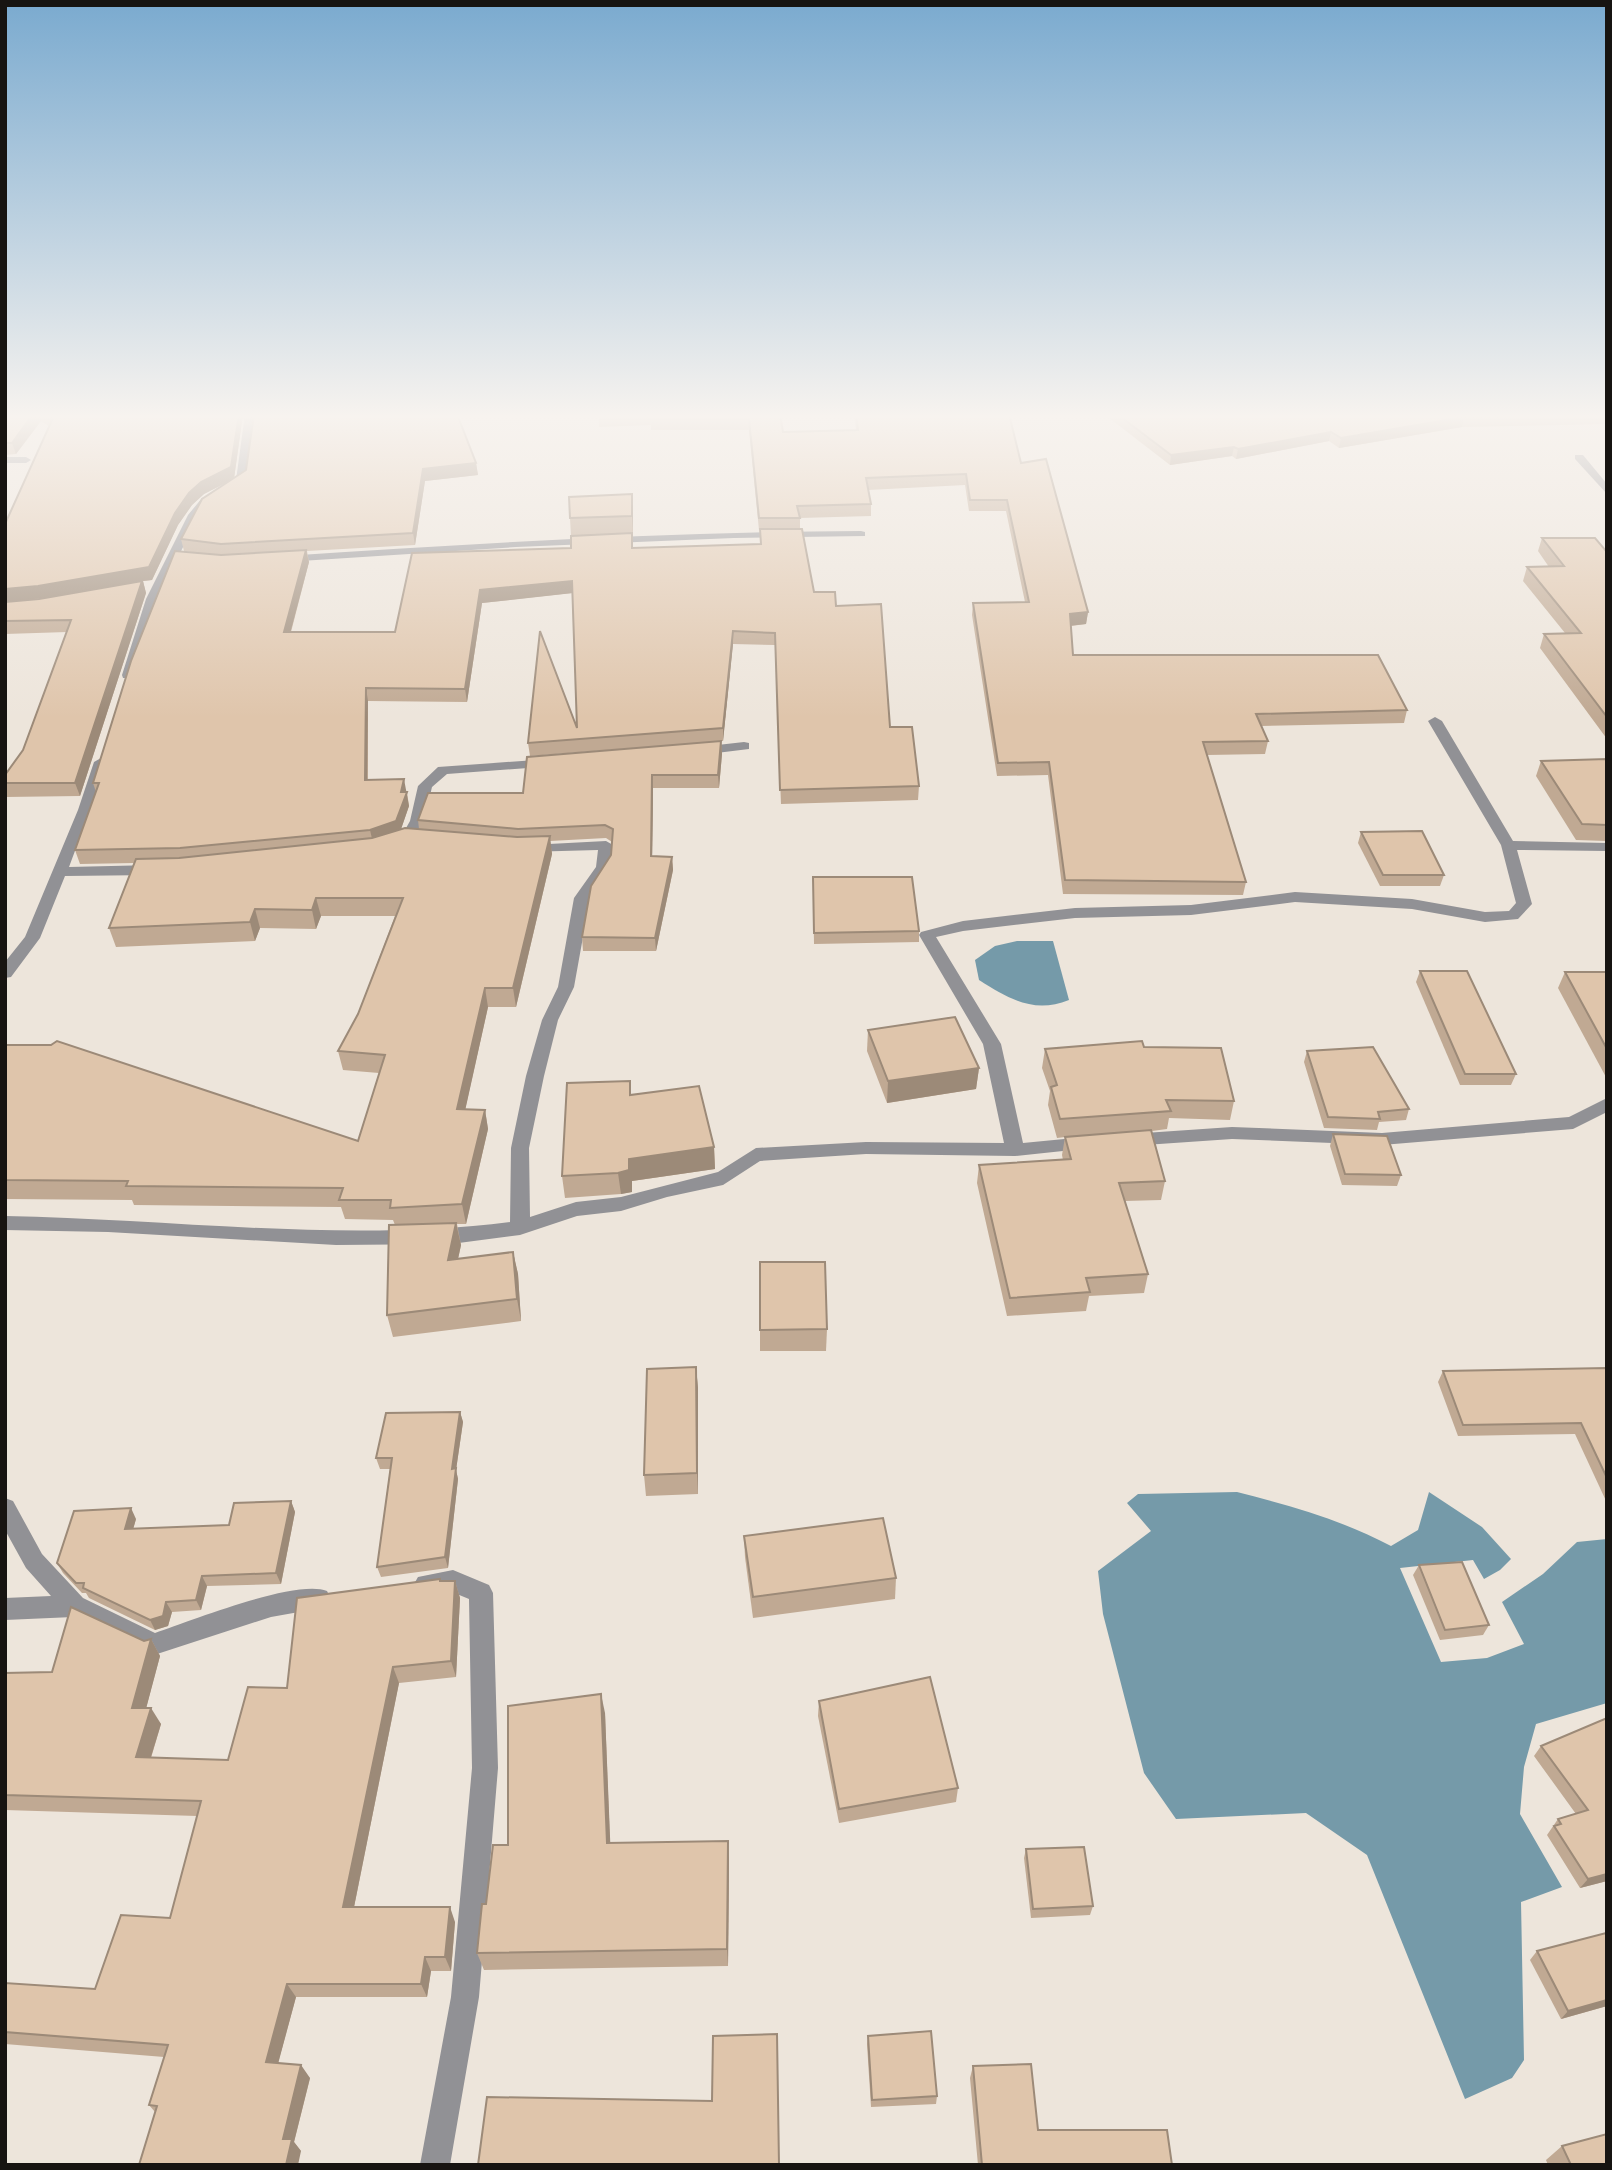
<svg xmlns="http://www.w3.org/2000/svg" width="1612" height="2170" viewBox="0 0 1612 2170" font-family="'Asap Condensed',sans-serif">
<style>
.water{fill:#759aa9}
.lines{fill:none;stroke-linecap:round;stroke-linejoin:round}
.minor{fill:#919195;fill-rule:evenodd}
.wall{fill:#c0a993}
.shaded-wall{fill:#9c8a78}
.building{fill:#dfc5ab;stroke:#9c8a78;stroke-width:2}
</style>
<rect width="100%" height="100%" fill="#ede5db"/>
<!-- water -->
<g class="water">
<path d="M1017,941H1053L1069,1000C1034,1014 1009,999 979,980L975,960L995,946Z"/>
<path d="M1237,1492C1291,1506 1342,1520 1391,1546L1418,1530L1429,1492L1482,1527L1511,1559L1500,1570L1484,1579L1473,1560L1400,1568L1441,1662L1487,1658L1524,1644L1502,1602L1543,1574L1577,1542L1607,1539V1703L1536,1724L1524,1767L1520,1814L1562,1887L1521,1902L1524,2060L1512,2078L1465,2099L1367,1855L1306,1813L1176,1819L1144,1773L1103,1614L1098,1571L1151,1531L1127,1503L1138,1494Z"/>
</g>
<g class="lines">
<!-- minor -->
<g class="minor">
<polygon points="245,414 255,414 246,481 233,493 210,502 198,516 158,599 134,675 133,678 123,678 122,675 146,599 188,515 202,498 225,489 236,480"/>
<polygon points="1575,455 1583,455 1607,484 1607,494 1575,459"/>
<polygon points="5,457 26,457 31,460 26,463 5,463"/>
<path d="M861,531L865,532V536L734,538L516,547L285,562L279,559L285,556C477,543 669,532 861,531Z"/>
<path d="M1435,717L1442,721L1513,841L1607,843V851L1517,850L1532,904L1518,919L1485,922L1412,909L1295,902L1191,915L1075,918L963,931L936,937L1001,1044L1023,1143L1085,1137L1091,1138L1094,1143L1091,1148L1015,1156L866,1154L760,1161L723,1185L667,1197L621,1211L577,1216L520,1235L451,1244L336,1245L108,1232L5,1230V1216C172,1219 346,1243 510,1222L511,1148L526,1076L542,1020L558,987L574,898L596,867L598,850L525,852L523,849L525,846L530,845L606,841L613,845L610,867L590,898L574,987L558,1020L544,1076L529,1148L530,1217L576,1202L621,1197L718,1172L756,1148L866,1142L1004,1143L983,1044L919,935L921,932L963,921L1075,908L1191,905L1295,892L1412,899L1485,912L1509,911L1516,903L1501,845L1428,721Z"/>
<polygon points="744,742 749,743 749,749 700,755 693,751 700,747"/>
<polygon points="101,758 108,762 69,867 154,865 162,870 154,875 65,876 40,938 11,977 5,978 5,962 25,937 78,810 94,762"/>
<polygon points="550,759 555,760 555,766 447,774 432,787 424,821 412,843 397,848 390,844 401,837 410,821 418,786 438,767"/>
<polygon points="1607,1098 1607,1112 1573,1129 1382,1145 1232,1139 1130,1146 1124,1145 1121,1140 1124,1135 1130,1134 1232,1127 1382,1133 1569,1117"/>
<path d="M5,1498L13,1501L42,1554L83,1598L155,1633C191,1621 295,1579 327,1591L331,1599L327,1607L271,1617L154,1655L73,1617L5,1620V1598L51,1596L26,1568L5,1530Z"/>
<polygon points="453,1570 489,1585 493,1593 498,1768 479,1997 450,2165 420,2165 451,1997 472,1768 469,1599 452,1592 426,1595 418,1591 414,1584 418,1577"/>
</g>
</g>
<!-- wall -->
<g class="wall">
<polygon points="5,414 243,414 234,478 476,463 478,475 425,481 415,545 307,551 309,562 291,632 395,632 571,548 571,536 570,518 633,512 633,548 760,544 760,530 759,530 749,430 651,430 651,425 599,427 599,414 780,414 783,432 856,430 854,414 1009,414 1021,463 1088,612 1086,624 1071,626 1073,655 1407,710 1404,723 1261,726 1268,741 1265,754 1207,755 1246,882 1243,895 1063,894 1048,775 997,776 972,615 973,603 1025,602 1006,511 969,511 965,485 868,490 871,504 871,516 800,518 800,529 814,592 836,606 890,727 919,786 918,800 781,804 775,645 733,644 723,741 530,756 528,743 577,728 572,593 482,603 467,702 368,701 368,780 407,792 409,806 401,829 419,829 418,820 721,741 722,754 719,788 653,788 652,856 672,857 673,870 656,951 583,951 582,937 611,855 612,842 606,838 550,841 552,854 516,1007 488,1007 465,1110 485,1110 488,1129 466,1224 457,1224 461,1245 458,1259 513,1252 518,1274 521,1321 393,1337 387,1315 395,1225 393,1220 345,1219 341,1207 134,1205 132,1200 5,1199 5,1045 358,1141 379,1073 343,1070 338,1051 358,1014 395,916 321,916 316,929 260,928 255,941 116,947 109,928 134,863 80,864 75,850 96,792 93,783 204,554 184,551 181,539 230,480 204,494 192,505 178,525 152,580 143,581 146,593 80,796 5,797 5,775 23,750 67,632 5,634 5,524 49,426 41,421 16,454 5,455"/>
<polygon points="1104,414 1607,414 1607,424 1462,427 1339,448 1329,441 1236,459 1232,456 1170,465"/>
<polygon points="1542,538 1607,552 1607,739 1540,648 1544,634 1565,633 1523,581 1527,567 1549,567 1538,551"/>
<polygon points="1607,759 1607,841 1576,840 1536,776 1541,761"/>
<polygon points="1361,832 1444,875 1440,886 1380,886 1358,843"/>
<polygon points="813,877 919,931 919,942 814,944"/>
<polygon points="1420,971 1516,1074 1511,1085 1460,1085 1416,982"/>
<polygon points="1565,972 1607,972 1607,1079 1558,988"/>
<polygon points="868,1030 979,1068 976,1089 887,1103 867,1051"/>
<polygon points="1144,1047 1234,1101 1230,1120 1169,1118 1167,1129 1152,1131 1165,1181 1161,1200 1125,1201 1148,1274 1144,1293 1089,1296 1086,1311 1007,1316 977,1183 979,1165 1063,1160 1062,1155 1065,1137 1057,1138 1048,1105 1050,1091 1042,1068 1045,1049"/>
<polygon points="1307,1051 1409,1109 1406,1120 1379,1122 1377,1130 1324,1128 1304,1062"/>
<polygon points="632,1095 714,1147 715,1169 632,1181 632,1192 621,1194 565,1198 562,1176"/>
<polygon points="1333,1134 1401,1175 1397,1186 1342,1185 1330,1146"/>
<polygon points="827,1329 826,1351 760,1351 760,1330"/>
<polygon points="696,1367 698,1388 698,1494 646,1496 644,1475"/>
<polygon points="1607,1368 1607,1503 1575,1434 1458,1436 1438,1382 1443,1371"/>
<polygon points="460,1412 463,1422 456,1470 458,1479 448,1568 381,1577 377,1567 390,1469 380,1469 376,1458"/>
<polygon points="291,1501 295,1512 281,1584 207,1586 201,1610 172,1612 168,1626 155,1630 89,1598 86,1593 82,1593 63,1573 57,1563 136,1519 133,1529 229,1525"/>
<polygon points="744,1536 896,1578 895,1599 753,1618 745,1557"/>
<polygon points="1419,1565 1489,1625 1483,1635 1440,1640 1413,1575"/>
<polygon points="441,1581 455,1581 460,1598 456,1677 399,1683 354,1907 455,1922 451,1971 431,1971 427,1997 296,1997 278,2063 310,2078 294,2142 301,2151 155,2112 149,2105 164,2057 5,2044 5,1983 95,1989 170,1918 197,1816 5,1810 5,1673 52,1672 151,1639 160,1656 146,1708 161,1724 151,1758 228,1760 287,1688"/>
<polygon points="819,1701 958,1788 956,1802 839,1823 818,1716"/>
<polygon points="605,1713 610,1843 728,1841 729,1859 728,1966 484,1970 477,1953 486,1904 508,1845"/>
<polygon points="1607,1718 1607,1881 1580,1888 1547,1835 1558,1819 1576,1814 1534,1756 1541,1746"/>
<polygon points="1026,1849 1093,1906 1090,1915 1031,1918 1024,1858"/>
<polygon points="1537,1951 1607,2006 1561,2019 1530,1960"/>
<polygon points="868,2036 937,2096 936,2104 871,2107 867,2044"/>
<polygon points="973,2066 1038,2130 1172,2165 978,2165 970,2078"/>
<polygon points="1562,2146 1607,2165 1548,2165 1546,2160"/>
</g>
<!-- shaded-wall -->
<g class="shaded-wall">
<polygon points="33,414 39,414 41,421 16,454 12,443"/>
<polygon points="239,414 243,414 234,479 204,494 192,505 178,525 152,580 143,581 146,593 80,796 75,783 142,581 43,598 5,602 5,589 175,513"/>
<polygon points="1464,417 1462,427 1339,448 1341,438"/>
<polygon points="1331,432 1329,441 1236,459 1238,449"/>
<polygon points="1234,447 1232,456 1170,465 1171,455"/>
<polygon points="476,463 478,475 425,481 415,545 413,533 423,469"/>
<polygon points="632,494 633,512 633,534 632,516"/>
<polygon points="306,550 309,562 287,645 284,632"/>
<polygon points="572,581 573,593 482,603 467,702 465,689 480,590"/>
<polygon points="1088,612 1086,624 1068,626 1070,614"/>
<polygon points="733,631 733,644 723,741 723,728"/>
<polygon points="366,688 368,701 367,793 365,780"/>
<polygon points="721,741 722,754 719,788 718,775"/>
<polygon points="652,775 653,788 652,870 651,856"/>
<polygon points="404,779 409,806 399,835 373,843 370,830 401,792"/>
<polygon points="550,836 552,854 516,1007 513,988"/>
<polygon points="672,857 673,870 656,951 655,938"/>
<polygon points="316,898 321,916 316,929 312,910"/>
<polygon points="255,909 260,928 255,941 250,922"/>
<polygon points="485,988 488,1007 461,1129 457,1109"/>
<polygon points="979,1068 976,1089 887,1103 888,1081"/>
<polygon points="485,1110 488,1129 466,1224 462,1204"/>
<polygon points="714,1147 715,1169 632,1181 632,1192 621,1194 618,1173 629,1159"/>
<polygon points="456,1223 461,1245 453,1282 448,1260"/>
<polygon points="513,1252 518,1274 521,1321 517,1299"/>
<polygon points="696,1367 698,1388 698,1494 697,1473"/>
<polygon points="460,1412 463,1422 456,1470 458,1479 448,1568 445,1557 452,1469"/>
<polygon points="291,1501 295,1512 281,1584 276,1573"/>
<polygon points="131,1508 136,1519 130,1540 125,1529"/>
<polygon points="202,1576 207,1586 201,1610 196,1600"/>
<polygon points="455,1581 460,1598 456,1677 451,1661"/>
<polygon points="166,1602 172,1612 168,1626 155,1630 150,1620"/>
<polygon points="151,1639 160,1656 142,1724 132,1708"/>
<polygon points="393,1667 399,1683 351,1922 343,1907"/>
<polygon points="601,1694 605,1713 611,1861 607,1843"/>
<polygon points="151,1708 161,1724 146,1773 136,1757"/>
<polygon points="728,1841 729,1859 728,1966 727,1949"/>
<polygon points="1607,1874 1607,1881 1580,1888 1588,1879"/>
<polygon points="450,1907 455,1922 451,1971 445,1957"/>
<polygon points="425,1957 431,1971 427,1997 421,1984"/>
<polygon points="287,1984 296,1997 275,2075 266,2062"/>
<polygon points="1607,2000 1607,2006 1561,2019 1568,2011"/>
<polygon points="301,2065 310,2078 294,2142 301,2151 298,2165 286,2165 283,2139"/>
</g>
<!-- building -->
<g class="building">
<polygon points="5,414 33,414 12,443 5,443"/>
<polygon points="46,414 239,414 231,467 201,482 189,493 175,513 149,567 38,586 5,589 5,524 53,418"/>
<polygon points="254,414 457,414 476,463 423,469 413,533 221,544 181,539 202,499 246,470"/>
<polygon points="599,414 780,414 783,432 858,430 856,414 1009,414 1021,463 1046,459 1088,612 1070,614 1073,655 1378,655 1407,710 1256,714 1268,741 1203,742 1246,882 1065,880 1049,762 998,763 973,603 1029,602 1007,500 970,500 966,474 866,478 871,504 797,506 800,518 759,518 749,419 650,419 651,415 598,416"/>
<polygon points="1117,414 1607,414 1607,415 1464,417 1341,438 1331,432 1238,449 1234,447 1171,455"/>
<polygon points="632,494 632,516 570,518 569,497"/>
<polygon points="760,529 802,529 814,592 835,592 836,606 881,604 890,727 912,727 919,786 780,790 775,633 733,631 723,728 528,743 540,631 577,728 572,581 480,590 465,689 366,688 365,780 404,779 401,792 407,792 396,821 370,830 180,848 75,850 99,783 93,783 131,661 175,551 221,555 306,550 284,632 395,632 412,553 571,548 571,536 632,533 632,548 761,544"/>
<polygon points="1542,538 1595,538 1607,552 1607,717 1544,634 1581,633 1527,567 1564,566"/>
<polygon points="142,581 75,783 5,783 5,775 23,750 71,620 5,621 5,602 39,599"/>
<polygon points="721,741 718,775 652,775 651,856 672,857 655,938 582,937 591,886 611,855 613,829 605,825 518,829 418,820 428,793 523,793 527,757"/>
<polygon points="1607,759 1607,825 1582,824 1541,761"/>
<polygon points="405,828 517,837 550,836 513,988 485,988 457,1109 485,1110 462,1204 390,1208 391,1200 339,1200 343,1188 126,1186 128,1181 5,1180 5,1045 51,1045 57,1041 358,1141 385,1055 338,1051 358,1014 403,898 316,898 312,910 255,909 250,922 109,928 136,859 179,858 372,838"/>
<polygon points="1422,831 1444,875 1383,875 1361,832"/>
<polygon points="813,877 912,877 919,931 814,933"/>
<polygon points="1420,971 1467,971 1516,1074 1465,1074"/>
<polygon points="1565,972 1607,972 1607,1049"/>
<polygon points="955,1017 979,1068 888,1081 868,1030"/>
<polygon points="1142,1041 1144,1047 1221,1048 1234,1101 1166,1100 1171,1111 1060,1119 1051,1087 1057,1085 1045,1049"/>
<polygon points="1373,1047 1409,1109 1378,1112 1380,1119 1328,1117 1307,1051"/>
<polygon points="630,1081 630,1095 699,1086 714,1147 629,1159 629,1170 618,1173 562,1176 567,1083"/>
<polygon points="1151,1130 1165,1181 1119,1183 1148,1274 1086,1278 1090,1292 1010,1298 979,1165 1071,1159 1065,1137"/>
<polygon points="1333,1134 1387,1136 1401,1175 1345,1174"/>
<polygon points="456,1223 448,1260 513,1252 517,1299 387,1315 389,1225"/>
<polygon points="760,1262 825,1262 827,1329 760,1330"/>
<polygon points="696,1367 697,1473 644,1475 647,1369"/>
<polygon points="1607,1368 1607,1478 1581,1423 1463,1425 1443,1371"/>
<polygon points="460,1412 452,1469 456,1468 445,1557 377,1567 392,1458 376,1458 386,1413"/>
<polygon points="291,1501 276,1573 202,1576 196,1600 166,1602 163,1616 150,1620 83,1588 84,1583 76,1583 57,1563 74,1511 131,1508 125,1529 229,1525 234,1503"/>
<polygon points="883,1518 896,1578 753,1597 744,1536"/>
<polygon points="1462,1562 1489,1625 1445,1630 1419,1565"/>
<polygon points="440,1579 440,1581 455,1581 451,1661 393,1667 343,1907 450,1907 445,1957 425,1957 421,1984 287,1984 266,2062 301,2065 283,2139 292,2139 286,2165 139,2165 157,2106 149,2105 168,2045 5,2032 5,1983 95,1989 121,1915 170,1918 201,1801 5,1795 5,1673 52,1672 71,1607 144,1641 151,1639 132,1708 151,1708 136,1757 228,1760 248,1687 287,1688 297,1598"/>
<polygon points="930,1677 958,1788 839,1809 819,1701"/>
<polygon points="601,1694 607,1843 728,1841 727,1949 477,1953 482,1904 486,1904 493,1845 508,1845 508,1706"/>
<polygon points="1607,1718 1607,1874 1588,1879 1554,1826 1561,1824 1558,1819 1588,1810 1541,1746"/>
<polygon points="1084,1847 1093,1906 1033,1909 1026,1849"/>
<polygon points="1606,1933 1607,2000 1568,2011 1537,1951"/>
<polygon points="931,2031 937,2096 872,2100 868,2036"/>
<polygon points="777,2034 779,2165 478,2165 487,2097 712,2101 713,2036"/>
<polygon points="1031,2064 1038,2130 1167,2130 1172,2165 982,2165 973,2066"/>
<polygon points="1607,2134 1607,2165 1571,2165 1562,2146"/>
</g>
<!-- sky -->
<linearGradient id="sky" x2="0" y2="1"><stop stop-color="#7aaacf"/><stop offset="0.58" stop-color="#f7f3ef"/><stop offset="1" stop-color="#f7f3ef" stop-opacity="0"/></linearGradient>
<rect width="1612" height="718" fill="url(#sky)"/>
<!-- border -->
<rect width="1612" height="2170" fill="none" stroke="#171411" stroke-width="14"/>
</svg>
